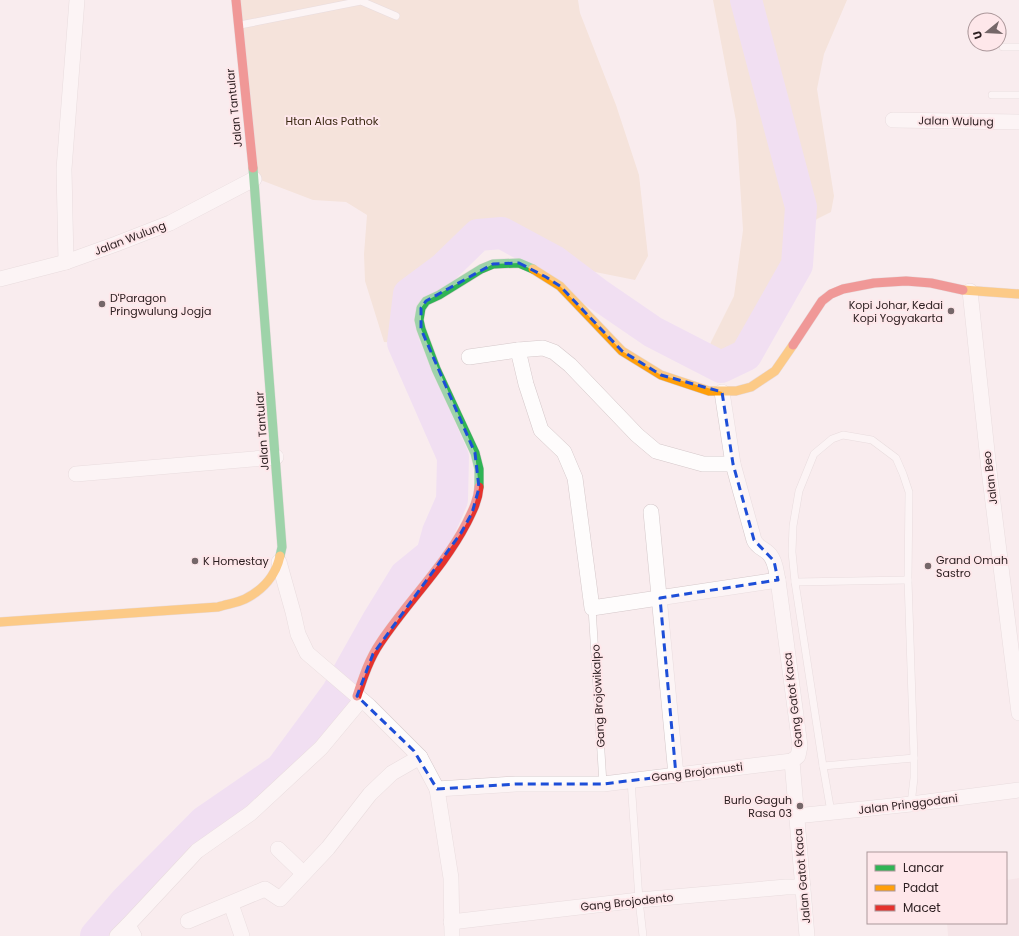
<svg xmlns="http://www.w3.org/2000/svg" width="1019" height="936" viewBox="0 0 1019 936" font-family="Poppins,sans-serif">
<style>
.built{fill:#f1dcdf}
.green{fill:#efd7c3}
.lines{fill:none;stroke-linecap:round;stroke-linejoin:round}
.river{stroke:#e6cff6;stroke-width:32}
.lane-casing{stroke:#d5c8ca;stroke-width:8}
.street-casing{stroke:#d5c8ca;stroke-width:16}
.fast-casing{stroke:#d5c8ca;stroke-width:10}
.slow-casing{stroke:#d5c8ca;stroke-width:10}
.jam-casing{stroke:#d5c8ca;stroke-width:10}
.lane{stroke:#fefcfc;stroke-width:7}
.street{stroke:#fefcfc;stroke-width:15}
.fast{stroke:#30b455;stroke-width:9}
.slow{stroke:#ff9f0a;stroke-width:9}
.jam{stroke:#e5322d;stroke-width:9}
.marked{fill:none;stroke:#1d4ed8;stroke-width:3;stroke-dasharray:8 5;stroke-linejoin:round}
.poi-dot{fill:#756769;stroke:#fee7ea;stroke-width:1.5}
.labels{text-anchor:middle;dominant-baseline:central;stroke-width:4;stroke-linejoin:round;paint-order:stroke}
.street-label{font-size:11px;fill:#2e2022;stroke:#fee7ea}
.park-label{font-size:11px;fill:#38260f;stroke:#fee7ea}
.poi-label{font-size:11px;fill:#2e2022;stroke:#fee7ea;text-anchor:start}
</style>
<rect width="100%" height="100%" fill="#f9ecee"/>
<!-- built -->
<polygon class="built" points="1019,878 1019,936 948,936 947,923 1006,923 1006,880"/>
<!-- green -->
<g class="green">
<polygon points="240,0 578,0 580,13 616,105 639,175 648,256 635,280 595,272 576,263 556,258 503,229 477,231 441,265 405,292 399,343 384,342 365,281 364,254 367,215 346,202 313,200 258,179"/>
<polygon points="713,0 847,0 824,54 817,89 834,196 831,212 817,219 805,229 793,282 738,369 723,378 707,377 706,358 711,342 734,296 743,230 736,121"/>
</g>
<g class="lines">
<!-- river -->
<polyline class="river" points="96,936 126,901 204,822 281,769 337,693 378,620 405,576 432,554 438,532 452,500 453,457 403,343 409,294 444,268 478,235 502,233 554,261 599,295 653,332 721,367 746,355 797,265 801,207 746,0"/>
<!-- lane casing -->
<g class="lane-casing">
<g id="lane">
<polyline points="240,25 361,1 396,16"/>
<polyline points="1003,47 1019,47"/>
<polyline points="992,95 1019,95"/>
<polyline points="795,582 908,580"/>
<polyline points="592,608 603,784"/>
<polyline points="823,766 914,758"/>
<polyline points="631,780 639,900 643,936"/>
<polyline points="831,812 823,766 795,582 792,552 793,526 799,491 814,454 832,439 843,435 872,440 896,458 903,474 909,492 908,580 914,758 914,778 911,804"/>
</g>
</g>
<!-- street casing -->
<g class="street-casing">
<g id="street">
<polyline points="893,120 1019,122"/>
<polyline points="66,262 64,169 77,0"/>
<polyline points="0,279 66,262 116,244 170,223 254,179"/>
<polyline points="970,291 989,470 1019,713"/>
<polyline points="518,350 526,384 541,430 564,452 575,478 592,608 778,580"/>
<path d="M469,357L518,350L543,348L554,352L570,365L637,435L656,451L703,464H733L754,540C757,548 766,549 770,555C776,562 776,572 778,580L800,746L798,756L792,761L807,936"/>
<polyline points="722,392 733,464"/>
<polyline points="76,474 276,457"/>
<polyline points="651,512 676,775"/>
<polyline points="279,562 293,612 298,634 307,653 369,706 420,757 437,789 516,784 603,784 792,761"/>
<polyline points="437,789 451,878 452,936"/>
<polyline points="796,816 911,804 1019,790"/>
<polyline points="278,849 303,873"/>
<polyline points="231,904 242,936"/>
<polyline points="188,921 265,889 280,899 328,848 370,794 392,773 420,757"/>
<polyline points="451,922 639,900 786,887 803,887"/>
<polyline points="128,925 197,851 251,813 321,748 361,700"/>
<polyline points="117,936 128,925 134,936"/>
</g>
</g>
<!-- fast casing -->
<g class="fast-casing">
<g id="fast">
<polyline points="253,168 282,547 280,556"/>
<polyline points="479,487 479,469 475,453 436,369 421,329 419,320 421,308 426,301 439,295 481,269 493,264 519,263 533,269"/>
</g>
</g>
<!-- slow casing -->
<g class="slow-casing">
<g id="slow">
<polyline points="533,269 560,286 622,351 661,375 709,391 736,391 751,387 775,371 793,345"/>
<polyline points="963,290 1019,294"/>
<path d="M0,622L218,607C227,604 237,603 245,599C263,590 276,575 280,556"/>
</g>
</g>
<!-- jam casing -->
<g class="jam-casing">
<g id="jam">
<polyline points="236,0 253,168"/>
<polyline points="793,345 822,301 831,294 843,289 874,283 906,281 931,283 963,290"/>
<path d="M357,696C363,678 369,659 380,643C407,602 443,568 466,524C472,512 478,501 479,487"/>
</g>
</g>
<!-- lane -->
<use href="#lane" class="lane"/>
<!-- street -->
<use href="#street" class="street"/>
<!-- fast -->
<use href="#fast" class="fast"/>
<!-- slow -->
<use href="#slow" class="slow"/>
<!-- jam -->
<use href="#jam" class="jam"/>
</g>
<!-- marked area -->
<path d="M0 0H1019V936H0ZM519,263L546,277L560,286L622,351L661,375L722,392L733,464L754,540L774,561L778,580L660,598L676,775L603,784H516L437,789L414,751L357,696L373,654L461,533L472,513L479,488L475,453L421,329V308L426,301L493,264Z" fill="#f9ecee" fill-opacity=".55" fill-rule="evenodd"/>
<path class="marked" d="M519,263L546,277L560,286L622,351L661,375L722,392L733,464L754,540L774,561L778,580L660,598L676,775L603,784H516L437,789L414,751L357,696L373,654L461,533L472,513L479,488L475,453L421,329V308L426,301L493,264Z"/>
<!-- markers -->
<g class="poi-dot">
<circle cx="102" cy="304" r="4"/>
<circle cx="951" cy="311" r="4"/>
<circle cx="195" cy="561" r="4"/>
<circle cx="928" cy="566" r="4"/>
<circle cx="800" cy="806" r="4"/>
</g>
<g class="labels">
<!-- street labels -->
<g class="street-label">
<text transform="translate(234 108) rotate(-96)">Jalan Tantular</text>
<text transform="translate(956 121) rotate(1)">Jalan Wulung</text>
<text transform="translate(130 238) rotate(-21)">Jalan Wulung</text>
<text transform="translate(262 431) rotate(-94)">Jalan Tantular</text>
<text transform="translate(990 478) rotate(-97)">Jalan Beo</text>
<text transform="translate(598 696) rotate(-93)">Gang Brojowikalpo</text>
<text transform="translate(793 700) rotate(-97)">Gang Gatot Kaca</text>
<text transform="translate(697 772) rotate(-7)">Gang Brojomusti</text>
<text transform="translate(908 804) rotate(-7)">Jalan Pringgodani</text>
<text transform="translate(802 876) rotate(-95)">Jalan Gatot Kaca</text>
<text transform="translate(627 902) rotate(-6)">Gang Brojodento</text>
</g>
<!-- park labels -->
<g class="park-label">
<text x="332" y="121">Htan Alas Pathok</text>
</g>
<!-- poi labels -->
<g class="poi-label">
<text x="110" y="298">D'Paragon<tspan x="110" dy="13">Pringwulung Jogja</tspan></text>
<text x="943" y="305" text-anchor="end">Kopi Johar, Kedai<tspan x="943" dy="13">Kopi Yogyakarta</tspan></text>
<text x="936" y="560">Grand Omah<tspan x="936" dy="13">Sastro</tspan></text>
<text x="203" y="561">K Homestay</text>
<text x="792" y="800" text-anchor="end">Burlo Gaguh<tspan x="792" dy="13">Rasa 03</tspan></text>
</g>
</g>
<!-- legend -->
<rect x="867" y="852" width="140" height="72" fill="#fee7ea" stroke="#ab979a"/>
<rect x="875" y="865" width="20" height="6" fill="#30b455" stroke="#ab979a"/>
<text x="903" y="872" font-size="12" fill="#2e2022">Lancar</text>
<rect x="875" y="885" width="20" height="6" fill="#ff9f0a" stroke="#ab979a"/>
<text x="903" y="892" font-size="12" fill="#2e2022">Padat</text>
<rect x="875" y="905" width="20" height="6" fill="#e5322d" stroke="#ab979a"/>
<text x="903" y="912" font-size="12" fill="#2e2022">Macet</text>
<!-- north arrow -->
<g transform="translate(987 32) rotate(252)"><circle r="19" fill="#fee7ea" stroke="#ab979a"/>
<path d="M0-3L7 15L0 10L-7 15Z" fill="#756769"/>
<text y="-6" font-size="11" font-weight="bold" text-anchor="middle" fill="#2e2022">U</text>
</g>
</svg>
